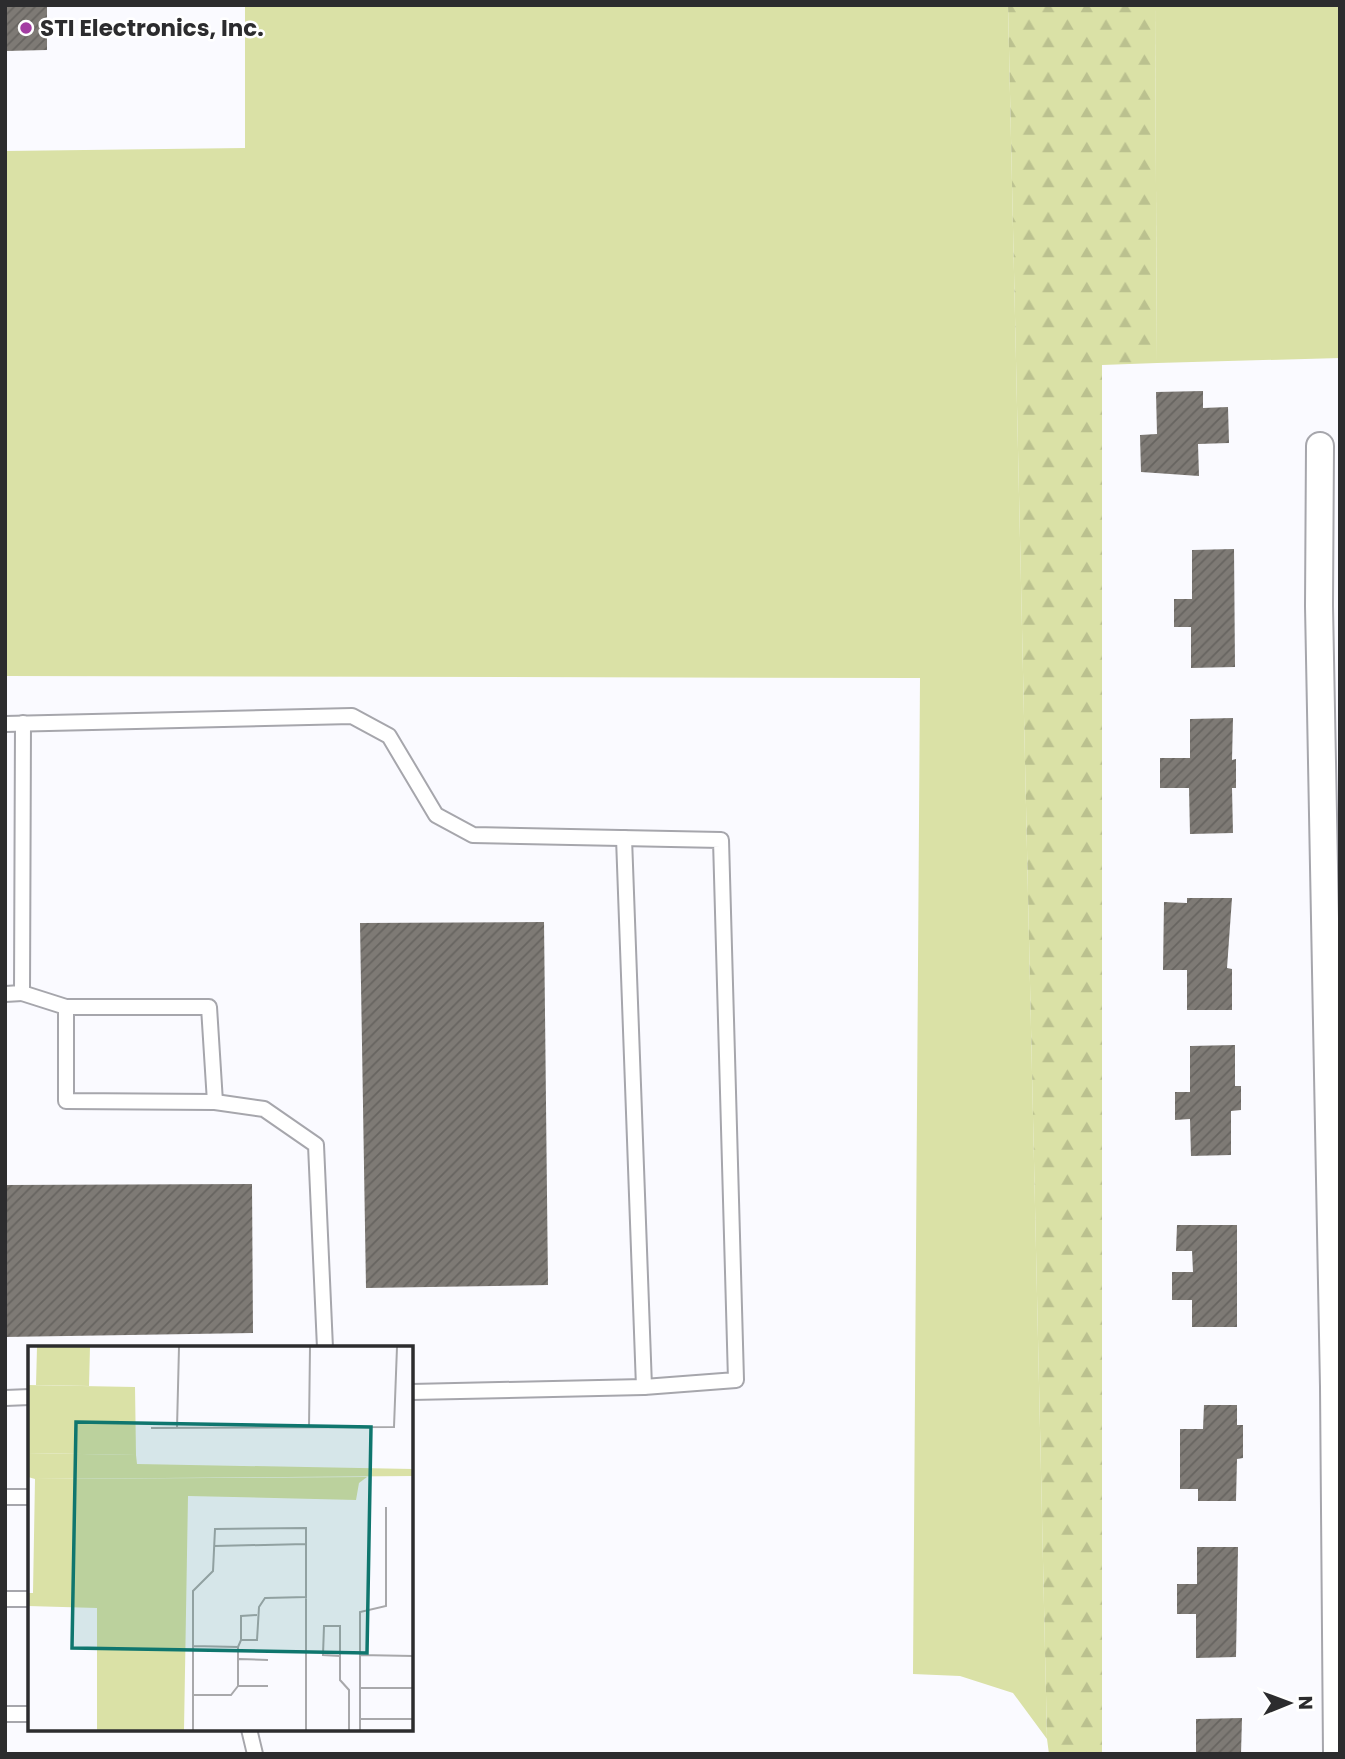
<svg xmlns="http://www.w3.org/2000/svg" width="1345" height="1759" viewBox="0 0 1345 1759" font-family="Poppins,sans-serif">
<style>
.green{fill:#dae1a6}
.forest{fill:url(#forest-firs)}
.building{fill:url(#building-hatch)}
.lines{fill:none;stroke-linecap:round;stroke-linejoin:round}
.service-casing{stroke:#a6a6ac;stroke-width:18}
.minor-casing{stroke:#a6a6ac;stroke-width:30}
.service{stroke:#fff;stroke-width:14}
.minor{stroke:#fff;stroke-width:26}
.poi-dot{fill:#a33da2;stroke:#fff;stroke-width:2.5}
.labels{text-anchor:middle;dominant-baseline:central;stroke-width:5;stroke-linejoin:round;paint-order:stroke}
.poi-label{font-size:23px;font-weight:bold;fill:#2c2c2e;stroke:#fff;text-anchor:start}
.inset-road{fill:none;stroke:#a8a8ab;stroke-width:2}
.view{fill:#0f766e;fill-opacity:0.15;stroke:#0f766e;stroke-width:3.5}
.inset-edge{fill:none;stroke:#2c2c2e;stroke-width:3.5}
</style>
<defs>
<pattern id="forest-firs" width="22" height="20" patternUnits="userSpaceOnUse" patternTransform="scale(1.75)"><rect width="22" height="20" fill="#dae1a6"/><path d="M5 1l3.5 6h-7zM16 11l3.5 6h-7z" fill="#bbc18f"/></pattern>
<pattern id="building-hatch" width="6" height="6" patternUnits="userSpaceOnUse" patternTransform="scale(1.75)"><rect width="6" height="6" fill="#7e7a75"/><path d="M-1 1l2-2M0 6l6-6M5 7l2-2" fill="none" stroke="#676460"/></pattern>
</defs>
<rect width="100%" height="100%" fill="#fafaff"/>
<!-- green -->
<g class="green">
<polygon points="245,5 1008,5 1047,1739 1013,1693 960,1676 913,1674 920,678 5,676 5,151 245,148"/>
<polygon points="1155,5 1340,5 1340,358 1157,363"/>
</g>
<!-- forest -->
<polygon class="forest" points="1008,5 1155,5 1157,363 1102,365 1102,1754 1049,1754 1047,1739"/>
<!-- building -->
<g class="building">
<polygon points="5,5 47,5 47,50 5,51"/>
<polygon points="1203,391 1203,408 1228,407 1229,443 1198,444 1199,476 1141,472 1140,435 1157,434 1156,392"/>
<polygon points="1234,549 1235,667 1191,668 1191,627 1174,627 1174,599 1192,599 1192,550"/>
<polygon points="1233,718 1232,760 1236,759 1236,788 1232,788 1233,833 1190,834 1189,788 1160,788 1160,758 1190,758 1190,719"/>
<polygon points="1187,898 1232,898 1227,968 1232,969 1232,1010 1187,1010 1187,970 1163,970 1164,902 1187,903"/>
<polygon points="544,922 548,1285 366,1288 360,923"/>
<polygon points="1235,1045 1235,1086 1241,1086 1241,1110 1231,1111 1231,1155 1191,1156 1190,1119 1175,1120 1175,1092 1190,1092 1190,1046"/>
<polygon points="252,1184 253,1333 5,1337 5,1185"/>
<polygon points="1177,1225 1237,1225 1237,1327 1192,1327 1192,1300 1172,1300 1172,1272 1193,1272 1192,1251 1176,1251"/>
<polygon points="1204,1405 1237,1405 1237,1425 1243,1425 1243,1458 1237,1459 1236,1501 1198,1501 1198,1489 1180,1489 1180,1429 1203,1429"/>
<polygon points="1197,1547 1238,1547 1236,1657 1196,1658 1196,1614 1177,1614 1177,1584 1197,1584"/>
<polygon points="1242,1718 1241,1754 1196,1754 1196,1719"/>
</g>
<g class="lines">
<!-- service casing -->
<g class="service-casing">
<g id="service">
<polyline points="5,724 352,716 389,736 436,815 473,835 721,840 736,1380 644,1387 411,1392"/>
<polyline points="624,838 644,1387"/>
<polyline points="22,993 66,1007 66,1101 215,1102 264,1109 316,1145 325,1348"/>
<polyline points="5,994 22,993 23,723"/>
<polyline points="66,1007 209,1007 215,1102"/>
<polyline points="5,1398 30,1397"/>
<polyline points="5,1497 30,1497"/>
<polyline points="5,1599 30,1599"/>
<polyline points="5,1714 30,1714"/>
<polyline points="249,1729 255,1754"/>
</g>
</g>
<!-- minor casing -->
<g class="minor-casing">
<polyline id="minor" points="1320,446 1319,606 1334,1387 1337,1754"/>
</g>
<!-- service -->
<use href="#service" class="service"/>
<!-- minor -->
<use href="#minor" class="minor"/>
</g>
<!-- markers -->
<circle class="poi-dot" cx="26" cy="28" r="7"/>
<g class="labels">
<!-- poi labels -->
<g class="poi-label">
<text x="40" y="28">STI Electronics, Inc.</text>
</g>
</g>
<!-- overview -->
<g transform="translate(28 1346)">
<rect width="385" height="385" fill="#fafaff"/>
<path d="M0,39L107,41L108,109L0,107ZM339,131L331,137L328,154L160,150L156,384H69V262L0,260V247H5L7,133Z" fill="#dae1a6"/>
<path d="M9,1H62L61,40L8,39ZM0,107L108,109L109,118L385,123V130L7,133L0,131Z" fill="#dae1a6"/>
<path class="inset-road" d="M123,82L366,81L369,1M149,82L151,1M281,82L282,1M186,200L278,198M213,294V270L229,269M165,300L210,301V340H240M210,301L213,294H229L231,261L237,252L279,251M332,309L385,310M312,310L295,309L296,280H312V334L321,344V384M211,313L240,314M332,342H385M166,349H203L210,340M332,373H385M165,384V245L185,225L187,183L278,182V384M332,384V266L358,260V161"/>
<path class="view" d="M48,76L343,81L339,307L44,302Z"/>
<rect width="385" height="385" class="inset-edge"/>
</g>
<!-- border -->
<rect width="1345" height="1759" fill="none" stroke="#2c2c2e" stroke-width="14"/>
<!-- north arrow -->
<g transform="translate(1289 1703) rotate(89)" stroke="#ffffff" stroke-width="5" paint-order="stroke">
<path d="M0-5L12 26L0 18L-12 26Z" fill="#2c2c2e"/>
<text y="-10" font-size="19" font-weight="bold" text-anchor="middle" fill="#2c2c2e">N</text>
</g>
</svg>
